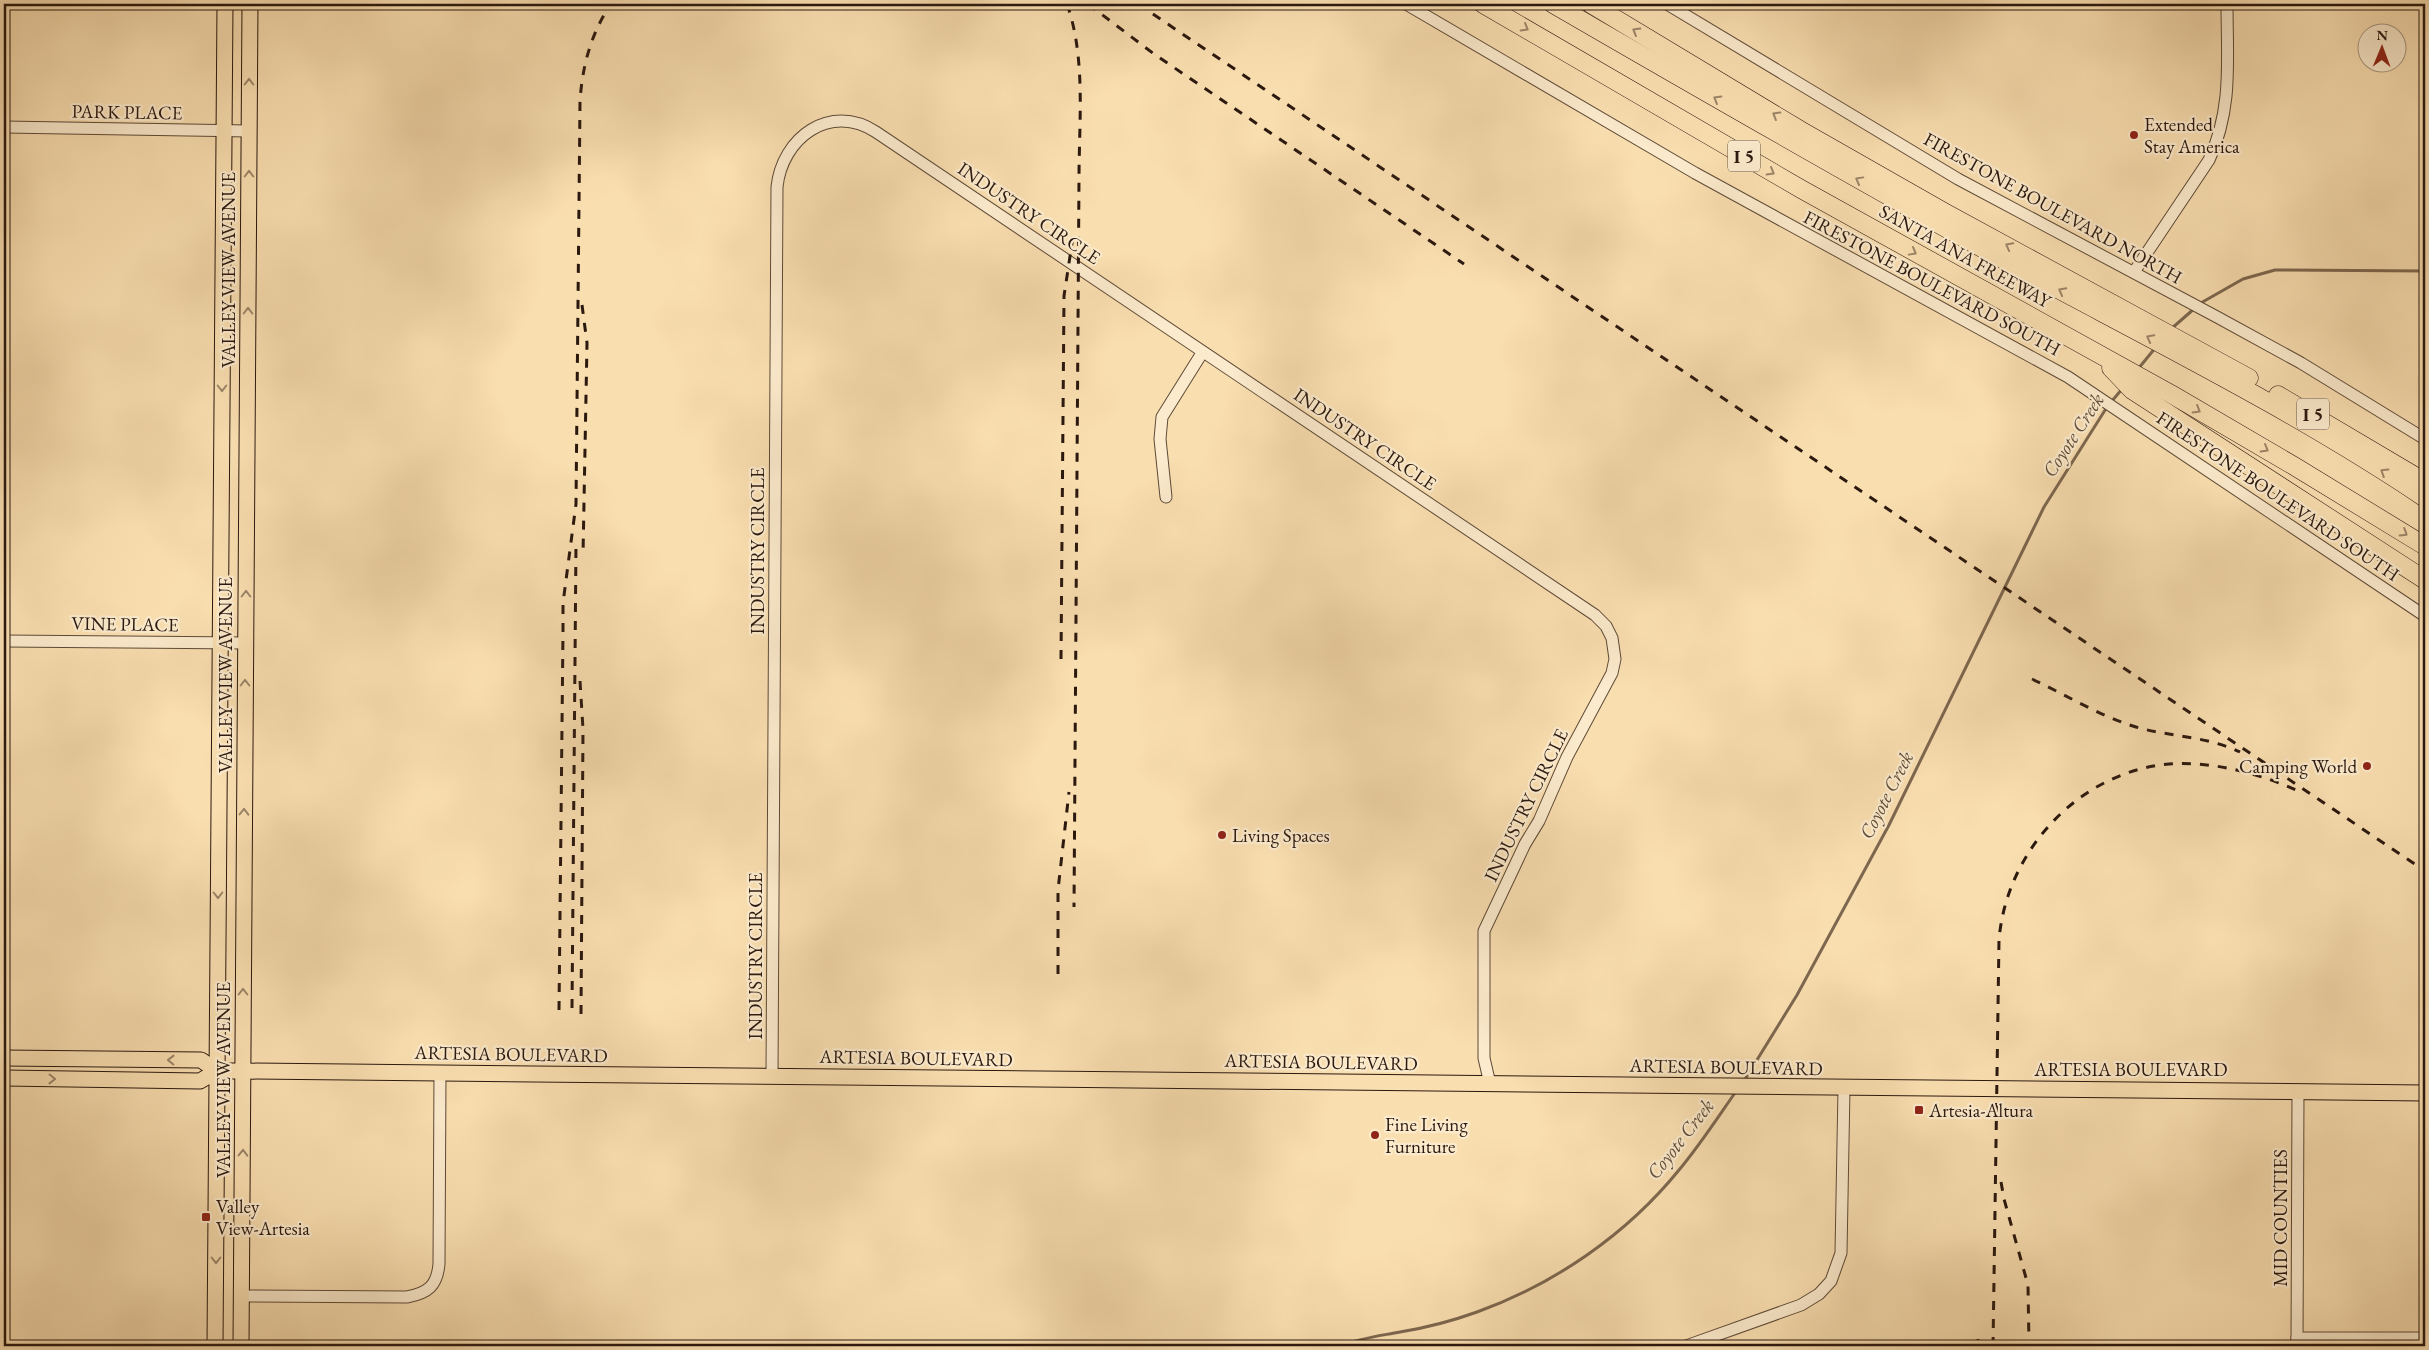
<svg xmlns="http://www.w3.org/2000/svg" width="2429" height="1350" viewBox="0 0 2429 1350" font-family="'EB Garamond',serif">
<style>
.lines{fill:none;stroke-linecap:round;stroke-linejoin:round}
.stream{stroke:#7d674f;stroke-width:3}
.minor-casing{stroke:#5e4a37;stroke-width:13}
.major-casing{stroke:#2b180f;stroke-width:17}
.highway-casing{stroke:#2b180f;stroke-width:19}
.minor{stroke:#fbeacc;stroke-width:11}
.major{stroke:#f9deb0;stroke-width:15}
.highway{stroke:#f9deb0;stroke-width:18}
.rail{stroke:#2b180f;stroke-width:3;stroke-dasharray:9 9;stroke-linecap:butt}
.oneway{stroke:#9c8568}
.poi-dot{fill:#8f2418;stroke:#fbeacc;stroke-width:2}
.labels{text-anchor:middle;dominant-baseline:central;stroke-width:4.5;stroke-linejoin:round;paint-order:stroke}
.shield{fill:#fbeacc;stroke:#695748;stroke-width:1}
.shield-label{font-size:18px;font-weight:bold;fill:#2b180f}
.street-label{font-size:19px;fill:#2b180f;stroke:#fbeacc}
.poi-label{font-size:19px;fill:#2b180f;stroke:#fbeacc;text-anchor:start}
.water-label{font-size:20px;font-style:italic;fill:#614c39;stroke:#fbeacc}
</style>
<rect width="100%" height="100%" fill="#f9deb0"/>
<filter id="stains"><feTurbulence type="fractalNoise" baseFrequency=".004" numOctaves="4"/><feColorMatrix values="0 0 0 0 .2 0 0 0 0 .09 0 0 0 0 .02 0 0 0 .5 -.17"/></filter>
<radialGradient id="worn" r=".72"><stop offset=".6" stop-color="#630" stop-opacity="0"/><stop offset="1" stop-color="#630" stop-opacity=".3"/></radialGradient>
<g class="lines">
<!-- stream -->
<g class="stream">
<polyline points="2199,304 2243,279 2275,270 2425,271"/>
<polyline points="2171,329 2195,308"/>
<polyline points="2138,369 2156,347"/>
<polyline points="2111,402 2123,388"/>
<polyline points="1744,1081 1797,995 1889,825 2044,507 2107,407"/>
<path d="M1341,1346C1360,1338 1379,1336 1400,1332C1425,1328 1452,1321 1477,1312C1555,1284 1627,1234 1679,1170C1700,1145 1718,1117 1737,1090"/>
</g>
<!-- minor casing -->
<g class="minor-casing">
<g id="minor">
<polyline points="1406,4 1695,173 2068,377 2425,616"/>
<polyline points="1667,4 1958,179 2217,317 2301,363 2425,439"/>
<polyline points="4,127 249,131"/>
<path d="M2134,272L2209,160C2233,108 2227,60 2227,4"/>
<polyline points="1166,497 1160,439 1162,417 1202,353"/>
<polyline points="4,641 245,643"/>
<path d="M772,1077L777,187C782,138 830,102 876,132L1595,615L1606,626L1612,638L1615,659L1612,673L1567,757L1539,821L1525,844L1484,931V1058L1490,1084"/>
<path d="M242,1296L407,1297C428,1293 437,1286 439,1264L440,1073"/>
<polyline points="2297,1338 2425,1338"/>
<polyline points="1686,1346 1801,1305 1819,1294 1831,1281 1841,1253 1844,1088"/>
<polyline points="2297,1346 2298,1090"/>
</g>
</g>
<!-- major casing -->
<g class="major-casing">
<g id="major">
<polyline points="4,1058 201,1060 217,1071 243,1071 2425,1093"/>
<polyline points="4,1078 200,1081 217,1071"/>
<polyline points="215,1346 225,4"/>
<polyline points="241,1346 250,4"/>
</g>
</g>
<!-- highway casing -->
<g class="highway-casing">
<g id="highway">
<polyline points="1483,4 1801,189 2171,394 2294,466 2425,546"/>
<path d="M1553,4C1709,94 1864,184 2022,270C2158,343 2297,412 2425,498"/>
<polyline points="1591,4 1800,130 1944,212 2249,378"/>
<polyline points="2111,368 2132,390 2425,580"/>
<polyline points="2278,395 2425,482"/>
</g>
</g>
<!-- minor -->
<use href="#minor" class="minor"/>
<!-- major -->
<use href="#major" class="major"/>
<!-- highway -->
<use href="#highway" class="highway"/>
<!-- rail -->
<g class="rail">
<path d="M1067,4C1086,58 1079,121 1079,178L1074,907"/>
<polyline points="1088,4 1154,54 1464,264"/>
<polyline points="1138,4 2425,871"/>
<polyline points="582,305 587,343 583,555"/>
<polyline points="1061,659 1064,296 1074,230"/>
<path d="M2032,679C2066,695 2100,716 2136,727C2170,737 2207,736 2240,752"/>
<polyline points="580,681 583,729 581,1014"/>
<polyline points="1058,974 1058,890 1069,792"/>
<polyline points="572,1008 576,544"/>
<path d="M559,1010L563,631V603L576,504L580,102C582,67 591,33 611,4"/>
<polyline points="2001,1182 2004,1199 2028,1285 2029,1346"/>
<polyline points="1978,1346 1978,1339"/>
<path d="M1993,1346L1999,940C2006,852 2078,772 2169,764C2212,761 2259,773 2298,791"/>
</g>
</g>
<!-- one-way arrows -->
<defs><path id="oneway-chevron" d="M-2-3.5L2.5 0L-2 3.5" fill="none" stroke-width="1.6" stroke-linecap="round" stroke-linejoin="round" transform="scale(1.25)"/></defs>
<g class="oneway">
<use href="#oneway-chevron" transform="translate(1525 28) rotate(30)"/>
<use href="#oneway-chevron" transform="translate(1636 31) rotate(-149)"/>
<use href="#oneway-chevron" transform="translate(249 82) rotate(-90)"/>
<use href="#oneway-chevron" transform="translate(1717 99) rotate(-150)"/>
<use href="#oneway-chevron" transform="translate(1776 115) rotate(-149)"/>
<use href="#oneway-chevron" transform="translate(1771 172) rotate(30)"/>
<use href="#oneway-chevron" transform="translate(249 174) rotate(-90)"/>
<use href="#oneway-chevron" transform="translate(1859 180) rotate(-151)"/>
<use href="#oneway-chevron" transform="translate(2009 246) rotate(-152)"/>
<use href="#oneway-chevron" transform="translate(1913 252) rotate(29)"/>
<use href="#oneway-chevron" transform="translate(2062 291) rotate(-152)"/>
<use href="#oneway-chevron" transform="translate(248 311) rotate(-90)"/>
<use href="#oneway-chevron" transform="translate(2150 338) rotate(-152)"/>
<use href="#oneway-chevron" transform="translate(222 388) rotate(90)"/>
<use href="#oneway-chevron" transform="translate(2197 410) rotate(31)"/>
<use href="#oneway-chevron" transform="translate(2265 449) rotate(30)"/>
<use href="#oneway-chevron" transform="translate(2384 472) rotate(-148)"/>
<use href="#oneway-chevron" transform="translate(2404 533) rotate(32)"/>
<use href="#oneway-chevron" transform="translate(246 594) rotate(-90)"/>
<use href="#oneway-chevron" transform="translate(245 683) rotate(-90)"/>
<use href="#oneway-chevron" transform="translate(244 812) rotate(-89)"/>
<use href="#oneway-chevron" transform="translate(218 895) rotate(90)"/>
<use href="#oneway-chevron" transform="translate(243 992) rotate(-90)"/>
<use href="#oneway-chevron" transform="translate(171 1060) rotate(-179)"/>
<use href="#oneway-chevron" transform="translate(52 1079) rotate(1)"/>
<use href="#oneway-chevron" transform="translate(243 1153) rotate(-89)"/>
<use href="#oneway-chevron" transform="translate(216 1260) rotate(90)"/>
</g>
<!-- markers -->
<g class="poi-dot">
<circle cx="2134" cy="135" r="5"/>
<circle cx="2367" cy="766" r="5"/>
<circle cx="1222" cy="835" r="5"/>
<rect x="1914" y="1105" width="10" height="10" rx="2.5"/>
<circle cx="1375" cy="1135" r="5"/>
<rect x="201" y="1212" width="10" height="10" rx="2.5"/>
</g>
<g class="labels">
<!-- shield labels -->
<g class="shield">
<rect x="1728" y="140.5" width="32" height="31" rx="4"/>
<rect x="2297" y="398.5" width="32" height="31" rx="4"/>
</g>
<g class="shield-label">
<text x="1744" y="156">I 5</text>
<text x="2313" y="414">I 5</text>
</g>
<!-- street labels -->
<g class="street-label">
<text transform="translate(127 112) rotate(1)">PARK PLACE</text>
<text transform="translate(2053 208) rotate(29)">FIRESTONE BOULEVARD NORTH</text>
<text transform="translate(1029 213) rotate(34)">INDUSTRY CIRCLE</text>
<text transform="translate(1965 256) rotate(29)">SANTA ANA FREEWAY</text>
<text transform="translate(228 270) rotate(-90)">VALLEY VIEW AVENUE</text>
<text transform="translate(1932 283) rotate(28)">FIRESTONE BOULEVARD SOUTH</text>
<text transform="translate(1365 439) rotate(34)">INDUSTRY CIRCLE</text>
<text transform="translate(2278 496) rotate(34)">FIRESTONE BOULEVARD SOUTH</text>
<text transform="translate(757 551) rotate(-90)">INDUSTRY CIRCLE</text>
<text transform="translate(125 624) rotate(1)">VINE PLACE</text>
<text transform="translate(225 675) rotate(-90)">VALLEY VIEW AVENUE</text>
<text transform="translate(1526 805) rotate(-64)">INDUSTRY CIRCLE</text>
<text transform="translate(755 956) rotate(-90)">INDUSTRY CIRCLE</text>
<text transform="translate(511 1054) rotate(1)">ARTESIA BOULEVARD</text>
<text transform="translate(916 1058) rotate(1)">ARTESIA BOULEVARD</text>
<text transform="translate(1321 1062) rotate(1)">ARTESIA BOULEVARD</text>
<text transform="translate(1726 1067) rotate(1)">ARTESIA BOULEVARD</text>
<text x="2131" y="1069">ARTESIA BOULEVARD</text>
<text transform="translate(223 1080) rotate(-90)">VALLEY VIEW AVENUE</text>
<text transform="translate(2280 1218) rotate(-90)">MID COUNTIES</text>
</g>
<!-- poi labels -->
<g class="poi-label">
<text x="2144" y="124">Extended<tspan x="2144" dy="22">Stay America</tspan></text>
<text x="2357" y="766" text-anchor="end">Camping World</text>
<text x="1232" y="835">Living Spaces</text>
<text x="1929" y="1110">Artesia-Altura</text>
<text x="1385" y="1124">Fine Living<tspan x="1385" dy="22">Furniture</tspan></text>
<text x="216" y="1206">Valley<tspan x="216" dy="22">View-Artesia</tspan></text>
</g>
<!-- water labels -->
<g class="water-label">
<text transform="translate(2073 435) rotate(-57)">Coyote Creek</text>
<text transform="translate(1886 795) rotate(-63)">Coyote Creek</text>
<text transform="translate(1680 1139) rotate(-52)">Coyote Creek</text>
</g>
</g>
<!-- margin -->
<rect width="2429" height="1350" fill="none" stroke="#f9deb0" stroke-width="20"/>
<rect x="5" y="5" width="2419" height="1340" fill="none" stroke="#2b180f" stroke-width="2.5"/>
<rect x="10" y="10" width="2409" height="1330" fill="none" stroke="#2b180f"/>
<!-- north arrow -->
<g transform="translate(2382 48) rotate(1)"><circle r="24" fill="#fbeacc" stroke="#a89680"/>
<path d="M0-4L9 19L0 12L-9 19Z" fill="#8f2418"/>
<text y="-8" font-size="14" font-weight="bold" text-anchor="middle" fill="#2b180f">N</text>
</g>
<rect width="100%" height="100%" filter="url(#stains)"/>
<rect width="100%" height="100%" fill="url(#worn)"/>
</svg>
